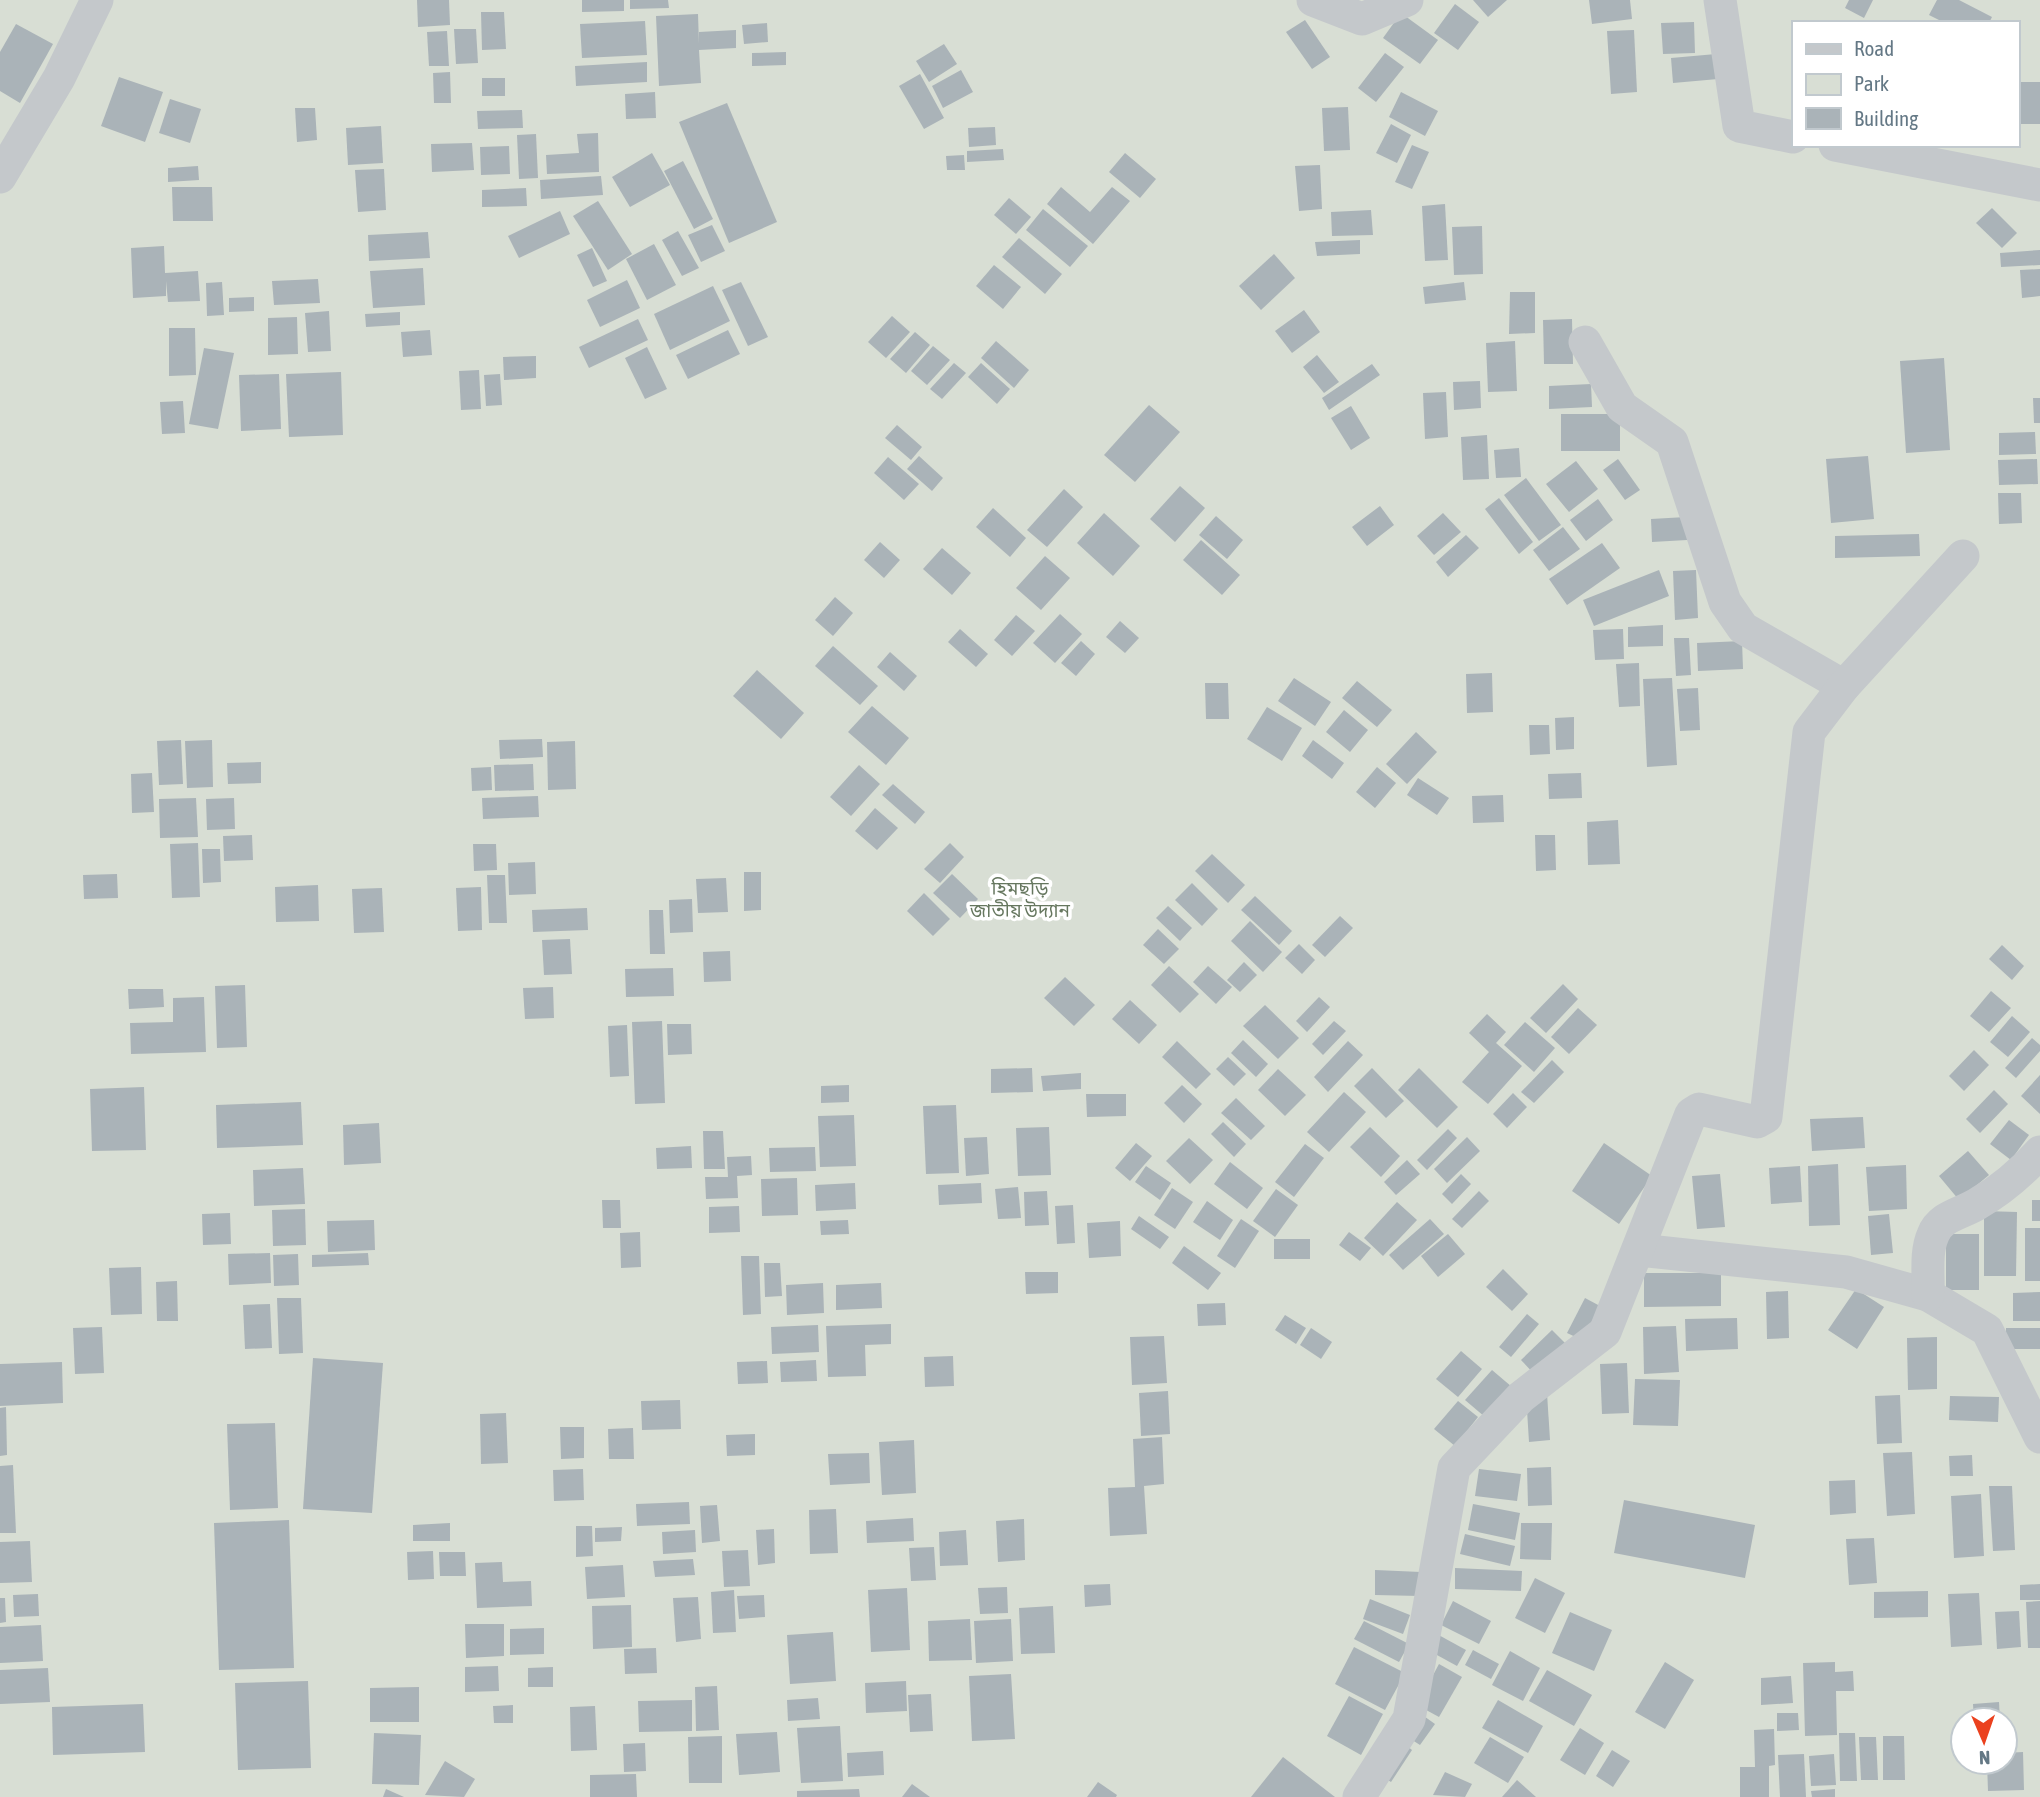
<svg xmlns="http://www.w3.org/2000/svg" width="2040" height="1797" viewBox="0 0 2040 1797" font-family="'Asap Condensed','Noto Sans Bengali',sans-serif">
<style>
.green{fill:#d8ded4;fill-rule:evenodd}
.building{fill:#aab3b8}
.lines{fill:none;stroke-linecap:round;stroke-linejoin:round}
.minor{stroke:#c4c8cb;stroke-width:33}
.labels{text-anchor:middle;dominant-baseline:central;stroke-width:7;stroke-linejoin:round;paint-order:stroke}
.park-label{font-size:19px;fill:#66775f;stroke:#fff}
</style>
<rect width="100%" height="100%" fill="#f6f6f3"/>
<!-- green -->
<path class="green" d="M0,0H2040V1797H0ZM1793,23H2017V145H1793ZM1963,1720H2005V1762H1963Z"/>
<!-- building -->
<g class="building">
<polygon points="417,0 449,0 450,25 418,27"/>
<polygon points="582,0 624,0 624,11 582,12"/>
<polygon points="630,0 668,0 669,8 630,9"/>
<polygon points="1473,0 1507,0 1488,17"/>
<polygon points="1589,0 1630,0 1632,19 1592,24"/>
<polygon points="1849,0 1873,0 1864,18 1845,8"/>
<polygon points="1937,0 1959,0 1992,17 1989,23 1945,23 1929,15"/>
<polygon points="1455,4 1479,22 1458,50 1434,33"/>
<polygon points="481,12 504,12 506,49 482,50"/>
<polygon points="1401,13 1438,40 1420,64 1383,38"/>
<polygon points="698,14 699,44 699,32 736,30 736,48 699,50 701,83 659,86 656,16"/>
<polygon points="1305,20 1330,57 1312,69 1286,32"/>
<polygon points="645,21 647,55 582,58 580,24"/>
<polygon points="1694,22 1695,53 1663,54 1661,23"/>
<polygon points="767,23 768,42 744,44 742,25"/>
<polygon points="16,24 53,44 20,103 0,91 0,52"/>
<polygon points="454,29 476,29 478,63 456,64"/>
<polygon points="1634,30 1637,92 1611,94 1607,31"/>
<polygon points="447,31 449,66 429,66 427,32"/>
<polygon points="944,44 957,64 929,82 916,61"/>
<polygon points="786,52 786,65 752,66 752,53"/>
<polygon points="1385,53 1404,67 1376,102 1358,88"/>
<polygon points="1716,54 1718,79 1673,83 1671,58"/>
<polygon points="647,62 647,82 576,86 575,66"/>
<polygon points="961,70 973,92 943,108 932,86"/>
<polygon points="450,72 451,103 434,103 433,73"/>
<polygon points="920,74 944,118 924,129 899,86"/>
<polygon points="119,77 163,92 145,142 101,126"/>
<rect x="482" y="78" width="23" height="18"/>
<rect x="2017" y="82" width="23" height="42"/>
<polygon points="655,92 656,118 626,119 625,94"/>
<polygon points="1401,92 1438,111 1425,136 1389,117"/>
<polygon points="170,99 201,109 190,143 159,133"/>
<polygon points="727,103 777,222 729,243 679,122"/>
<polygon points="1348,107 1350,150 1324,151 1322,108"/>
<polygon points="295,108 315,108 317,140 297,142"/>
<polygon points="522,110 523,128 478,129 477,111"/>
<polygon points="1391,124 1411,135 1397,163 1376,153"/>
<polygon points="381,126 383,163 348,165 346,128"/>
<polygon points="995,127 996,145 969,147 968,128"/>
<polygon points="598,133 599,172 547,174 546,155 579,153 577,134"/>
<polygon points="536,134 538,178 519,179 517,135"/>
<polygon points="472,143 474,170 432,172 431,144"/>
<polygon points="1412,145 1429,152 1412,189 1395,182"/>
<polygon points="509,146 510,174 481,175 480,147"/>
<polygon points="1003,149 1004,160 967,162 967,151"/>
<polygon points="652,153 670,185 630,207 612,177"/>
<polygon points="1125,153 1156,179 1140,198 1109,172"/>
<polygon points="964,155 965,170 947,170 946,156"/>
<polygon points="683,161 713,219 694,229 664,171"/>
<polygon points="1320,165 1322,209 1299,211 1295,166"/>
<polygon points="198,166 199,180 168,182 168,168"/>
<polygon points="384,169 386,210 358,212 355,170"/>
<polygon points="601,176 603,195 541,199 540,180"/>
<polygon points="172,187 212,187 213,221 173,221"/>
<polygon points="1061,187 1090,212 1112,187 1130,201 1093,244 1047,204"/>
<polygon points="526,188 527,206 482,207 482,190"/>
<polygon points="1009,198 1031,217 1016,234 994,215"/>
<polygon points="598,201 632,254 608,270 573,216"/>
<polygon points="1445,204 1448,260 1425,261 1422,206"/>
<polygon points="1992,208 2017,233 2002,248 1976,223"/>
<polygon points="1043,209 1088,246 1070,267 1026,230"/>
<polygon points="1371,210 1373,235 1332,236 1331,212"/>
<polygon points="560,211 570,234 519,258 508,236"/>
<polygon points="712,225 725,251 701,262 688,235"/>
<polygon points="1482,226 1483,274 1454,275 1452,227"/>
<polygon points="678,231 699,268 682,276 662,240"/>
<polygon points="428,232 430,258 369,261 368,235"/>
<polygon points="1019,238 1062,274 1045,294 1002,257"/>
<polygon points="1360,240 1360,254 1317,256 1315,242"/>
<polygon points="654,244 676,285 647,300 626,259"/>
<polygon points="164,246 165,273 198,271 200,301 168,302 166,281 166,296 133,298 131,248"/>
<polygon points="592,248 607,281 593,287 577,255"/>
<polygon points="2040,250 2040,265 2001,267 2000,253"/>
<polygon points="1274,254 1295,278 1261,310 1239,286"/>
<polygon points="994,265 1021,287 1003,309 976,286"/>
<polygon points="423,268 425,305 373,308 370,271"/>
<polygon points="2040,269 2040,296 2022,298 2020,270"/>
<polygon points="318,279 320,303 274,305 272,281"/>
<polygon points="627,280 640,308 600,327 587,300"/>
<polygon points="222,282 224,315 207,316 206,283"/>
<polygon points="741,282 768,337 748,346 722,290"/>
<polygon points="1464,282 1466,300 1425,304 1423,287"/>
<polygon points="713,286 730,321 670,350 654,314"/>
<polygon points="1510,292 1535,292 1535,333 1509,334"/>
<polygon points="254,297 254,311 229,312 229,298"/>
<polygon points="1304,310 1320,332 1292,353 1275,331"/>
<polygon points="329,311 331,351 308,352 305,313"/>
<polygon points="400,312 400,325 366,327 365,314"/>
<polygon points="892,316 910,332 886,358 868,342"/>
<polygon points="297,317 298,354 268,355 268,318"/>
<polygon points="638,319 648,340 589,368 579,347"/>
<polygon points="1572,319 1573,364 1544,364 1543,320"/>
<polygon points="169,328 195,328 196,375 169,376"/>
<polygon points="430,330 432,355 403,357 401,332"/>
<polygon points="728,330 740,354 688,379 676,355"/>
<polygon points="915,332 930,345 906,373 890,359"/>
<polygon points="996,341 1029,370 1014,388 981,358"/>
<polygon points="1515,341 1517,391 1488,392 1486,343"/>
<polygon points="933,346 950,360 927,385 911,371"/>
<polygon points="647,347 667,389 645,399 625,358"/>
<polygon points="204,348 234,353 218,429 189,424"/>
<polygon points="1317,355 1339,382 1324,393 1303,367"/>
<polygon points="536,356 536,378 504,380 503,357"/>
<polygon points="1944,358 1950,450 1906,453 1900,361"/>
<polygon points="954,363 966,373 942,399 930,389"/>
<polygon points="981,363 1010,389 997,404 968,377"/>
<polygon points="1372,364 1380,375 1329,410 1322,398"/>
<polygon points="479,370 481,409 461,410 459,371"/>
<polygon points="341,372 343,435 289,437 286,374"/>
<polygon points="279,374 281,429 241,431 239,375"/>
<polygon points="500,374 502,405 486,406 484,375"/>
<polygon points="1480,381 1481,408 1454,410 1453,382"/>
<polygon points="1591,384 1592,407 1549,409 1549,386"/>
<polygon points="1446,392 1448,437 1425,439 1423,393"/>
<polygon points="2033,398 2040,398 2040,423 2034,423"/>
<polygon points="183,401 185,433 162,434 160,402"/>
<polygon points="1149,405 1180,432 1135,482 1104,455"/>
<polygon points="1351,406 1370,438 1351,450 1331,418"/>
<rect x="1561" y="414" width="59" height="37"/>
<polygon points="897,425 922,447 911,460 885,438"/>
<polygon points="2035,432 2036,454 1999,455 1999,433"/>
<polygon points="1487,435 1489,479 1463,480 1461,437"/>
<polygon points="1519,448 1521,477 1496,478 1494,450"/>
<polygon points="919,456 943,478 932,491 907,469"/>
<polygon points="1868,456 1874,519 1831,523 1826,459"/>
<polygon points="888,457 919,484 904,500 874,473"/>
<polygon points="1618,459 1640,490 1625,500 1603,470"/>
<polygon points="2037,459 2038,484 1999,485 1998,460"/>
<polygon points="1576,461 1598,489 1569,512 1546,484"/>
<polygon points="1526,478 1561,525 1539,541 1504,495"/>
<polygon points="1180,486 1205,508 1175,542 1150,519"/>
<polygon points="1064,489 1083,507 1047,547 1027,530"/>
<polygon points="1998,493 2021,493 2022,523 1999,524"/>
<polygon points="1499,498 1533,542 1519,554 1485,509"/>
<polygon points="1598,499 1613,520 1586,541 1570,520"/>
<polygon points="1380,506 1394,525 1367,546 1352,527"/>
<polygon points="993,508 1026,538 1010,557 976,527"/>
<polygon points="1104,513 1140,546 1113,576 1077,543"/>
<polygon points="1443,513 1461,532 1434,555 1417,536"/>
<polygon points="1216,516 1243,540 1227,559 1199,535"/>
<polygon points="1686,517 1687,540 1652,542 1651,519"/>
<polygon points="1563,527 1580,549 1549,571 1533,550"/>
<polygon points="1919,534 1920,556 1835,558 1835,536"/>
<polygon points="1466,535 1479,548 1448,577 1436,562"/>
<polygon points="1201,540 1240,575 1222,595 1183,560"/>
<polygon points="880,542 900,560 884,578 864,560"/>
<polygon points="1602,543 1620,568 1567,605 1549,579"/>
<polygon points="942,548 971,573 952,595 923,569"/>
<polygon points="1045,556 1070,578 1041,610 1016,588"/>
<polygon points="1659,570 1669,596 1594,626 1583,600"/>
<polygon points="1696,570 1698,618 1675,620 1673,571"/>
<polygon points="835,597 853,613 833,636 815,620"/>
<polygon points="1060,614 1082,634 1055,663 1033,643"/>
<polygon points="1016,615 1035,631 1012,656 994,640"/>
<polygon points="1120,621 1139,638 1125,653 1106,637"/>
<polygon points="1663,625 1663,646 1628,647 1628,627"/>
<polygon points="960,629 988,654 976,667 948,642"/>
<polygon points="1623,629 1624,659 1595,660 1593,630"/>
<polygon points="1674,638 1689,638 1691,675 1676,676"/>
<polygon points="1081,641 1095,654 1076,676 1061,663"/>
<polygon points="1742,641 1743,669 1698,671 1697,643"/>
<polygon points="833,646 878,686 860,705 815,666"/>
<polygon points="890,652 917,676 904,691 877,667"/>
<polygon points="1639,663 1640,706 1619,707 1616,664"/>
<polygon points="757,670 804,713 781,739 733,696"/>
<polygon points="1492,673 1493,712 1467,713 1466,674"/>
<polygon points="1294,678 1331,702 1315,726 1278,701"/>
<polygon points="1672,678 1677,765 1647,767 1643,679"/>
<polygon points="1357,681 1392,710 1377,727 1342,698"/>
<polygon points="1205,683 1228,683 1229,719 1206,719"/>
<polygon points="1698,688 1700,730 1680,731 1677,689"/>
<polygon points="872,706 909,738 886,765 848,732"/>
<polygon points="1267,707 1302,728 1282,761 1247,739"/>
<polygon points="1344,710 1368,730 1350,752 1326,732"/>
<polygon points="1574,717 1574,749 1556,750 1555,718"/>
<polygon points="1529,725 1549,725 1550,754 1530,755"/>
<polygon points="1416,732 1437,752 1407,784 1386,764"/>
<polygon points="542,739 543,757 500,759 499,740"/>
<polygon points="181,740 183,784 159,785 157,741"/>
<polygon points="212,740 213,787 187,788 185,741"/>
<polygon points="1313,740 1344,763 1332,779 1302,756"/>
<polygon points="575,741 576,789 548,790 547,742"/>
<polygon points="261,762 261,783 228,784 227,763"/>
<polygon points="533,764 534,790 495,791 494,765"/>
<polygon points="859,765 880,784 851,816 830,797"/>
<polygon points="491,767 492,790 472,791 471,768"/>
<polygon points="1377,767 1396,783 1375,808 1356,792"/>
<polygon points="152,773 154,812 132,813 131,774"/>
<polygon points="1581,773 1582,798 1549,799 1548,774"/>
<polygon points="1418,778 1449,798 1437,815 1407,795"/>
<polygon points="893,784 925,812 915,824 882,795"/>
<polygon points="1503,795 1504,822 1473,823 1472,796"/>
<polygon points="538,796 539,817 483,819 482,798"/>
<polygon points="196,798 198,837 160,838 159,799"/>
<polygon points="234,798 235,829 207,830 206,799"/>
<polygon points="875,808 898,828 877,850 855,831"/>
<polygon points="1618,820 1620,864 1588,865 1587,822"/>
<polygon points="252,835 253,860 224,861 223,836"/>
<polygon points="1535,835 1555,835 1556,870 1536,871"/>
<polygon points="198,843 200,897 172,898 170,844"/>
<polygon points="950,843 964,857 940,883 924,869"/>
<polygon points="473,844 496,844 497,870 474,871"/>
<polygon points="202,849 220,849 221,882 203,883"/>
<polygon points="1212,854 1245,885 1228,903 1195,871"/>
<polygon points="535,862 536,894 509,895 508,863"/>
<polygon points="744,872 761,872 761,910 744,911"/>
<polygon points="117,874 118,898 84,899 83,875"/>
<polygon points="952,874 978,899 960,918 933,893"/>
<polygon points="487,875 505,875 507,923 489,923"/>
<polygon points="726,878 728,912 698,913 696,879"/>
<polygon points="1192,883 1218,909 1202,926 1175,900"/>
<polygon points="318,885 319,921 276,922 275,887"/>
<polygon points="481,887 482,930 458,931 456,888"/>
<polygon points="382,888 384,932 354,933 352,889"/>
<polygon points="924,893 950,919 933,936 907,911"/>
<polygon points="1255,896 1292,931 1279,945 1241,910"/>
<polygon points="692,899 693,932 670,933 669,900"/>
<polygon points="1168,906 1192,928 1180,941 1156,918"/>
<polygon points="587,908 588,930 533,932 532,910"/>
<polygon points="649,910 663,910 665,954 650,954"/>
<polygon points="1340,916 1353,928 1325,957 1312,945"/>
<polygon points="1250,921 1282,952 1263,972 1231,941"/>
<polygon points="1158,929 1179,949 1164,964 1143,945"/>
<polygon points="570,939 572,974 544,975 542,940"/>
<polygon points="1299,944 1315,960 1302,974 1285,958"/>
<polygon points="2002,945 2024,966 2012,980 1989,959"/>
<polygon points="730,951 731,981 704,982 703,952"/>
<polygon points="1244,962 1257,975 1240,992 1227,980"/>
<polygon points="1169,966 1199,994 1180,1013 1151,985"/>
<polygon points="1208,966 1232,987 1216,1004 1193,982"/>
<polygon points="673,968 674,996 626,997 625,969"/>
<polygon points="1065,977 1095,1005 1074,1026 1044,998"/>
<polygon points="1563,984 1578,999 1546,1033 1530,1018"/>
<polygon points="245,985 247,1047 217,1048 215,986"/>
<polygon points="553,987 554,1018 525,1019 523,988"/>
<polygon points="128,989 163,989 164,1007 129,1009"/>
<polygon points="1991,991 2011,1008 1989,1032 1970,1016"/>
<polygon points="204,997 206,1052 131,1054 130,1023 173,1022 173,998"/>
<polygon points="1319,997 1330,1007 1307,1032 1296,1021"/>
<polygon points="1130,1000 1157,1025 1139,1044 1112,1019"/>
<polygon points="1265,1005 1299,1038 1278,1059 1243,1026"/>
<polygon points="1578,1008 1597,1025 1569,1054 1551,1037"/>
<polygon points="1487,1014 1506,1032 1496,1043 1522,1066 1488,1104 1462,1082 1489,1052 1469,1033"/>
<polygon points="2012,1016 2030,1032 2008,1057 1990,1042"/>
<polygon points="662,1021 665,1103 635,1104 632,1022"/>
<polygon points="1334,1021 1346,1031 1323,1055 1312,1044"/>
<polygon points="1525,1022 1555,1048 1534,1072 1504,1045"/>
<polygon points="667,1024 691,1024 692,1054 668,1055"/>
<polygon points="627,1025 629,1076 610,1077 608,1026"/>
<polygon points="2032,1038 2040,1045 2040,1051 2016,1078 2005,1068"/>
<polygon points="1243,1040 1268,1064 1256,1077 1231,1053"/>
<polygon points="1177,1041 1211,1074 1196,1089 1162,1057"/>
<polygon points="1348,1041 1363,1055 1328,1092 1314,1077"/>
<polygon points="1974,1050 1989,1065 1964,1091 1949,1076"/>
<polygon points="1228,1057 1246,1074 1234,1086 1216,1069"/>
<polygon points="1552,1060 1564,1072 1534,1103 1521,1092"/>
<polygon points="1032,1068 1033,1092 991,1093 991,1069"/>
<polygon points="1372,1068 1404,1101 1386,1118 1354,1086"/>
<polygon points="1419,1068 1458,1107 1437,1128 1398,1090"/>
<polygon points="1278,1069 1306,1095 1285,1116 1258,1090"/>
<polygon points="1081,1073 1081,1089 1043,1091 1041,1076"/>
<polygon points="2040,1075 2040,1114 2021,1096"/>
<polygon points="849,1085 849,1102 821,1103 821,1086"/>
<polygon points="1182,1085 1202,1104 1184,1123 1164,1103"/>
<polygon points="144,1087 146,1150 92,1151 90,1089"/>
<polygon points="1994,1090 2008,1104 1980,1133 1966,1119"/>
<polygon points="1344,1092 1366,1112 1329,1152 1307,1132"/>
<polygon points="1513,1093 1527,1107 1507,1128 1493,1114"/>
<polygon points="1086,1094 1126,1094 1126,1116 1087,1117"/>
<polygon points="1236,1098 1265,1126 1251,1140 1221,1113"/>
<polygon points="301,1102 303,1145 217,1148 216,1105"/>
<polygon points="956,1105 959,1173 926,1174 923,1106"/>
<polygon points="854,1115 856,1166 820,1167 818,1116"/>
<polygon points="1863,1117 1865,1148 1812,1151 1810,1119"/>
<polygon points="2009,1120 2029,1135 2011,1160 1990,1144"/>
<polygon points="1223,1122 1246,1144 1234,1157 1211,1134"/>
<polygon points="379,1123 381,1163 344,1165 343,1125"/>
<polygon points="1049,1127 1051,1175 1018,1176 1016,1128"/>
<polygon points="1370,1127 1400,1156 1381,1177 1350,1147"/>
<polygon points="1448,1129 1457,1138 1427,1170 1417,1160"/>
<polygon points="703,1131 723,1131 725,1169 704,1169"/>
<polygon points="987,1137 989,1174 966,1176 964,1138"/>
<polygon points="1467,1137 1480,1151 1447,1183 1434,1169"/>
<polygon points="1189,1138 1213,1160 1190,1184 1166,1161"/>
<polygon points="1136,1143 1152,1156 1130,1181 1115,1168"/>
<polygon points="1604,1143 1652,1176 1619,1224 1572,1191"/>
<polygon points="1305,1144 1324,1158 1294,1197 1275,1182"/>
<polygon points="691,1146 692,1168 657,1169 656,1148"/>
<polygon points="815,1147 816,1171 770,1172 769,1148"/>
<polygon points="1968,1151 1989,1175 1959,1200 1939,1176"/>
<polygon points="751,1156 752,1175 737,1176 738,1198 706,1199 705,1177 728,1177 727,1157"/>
<polygon points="1407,1160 1420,1174 1396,1195 1384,1182"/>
<polygon points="1230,1162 1263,1188 1247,1209 1214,1184"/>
<polygon points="1838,1164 1840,1225 1809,1226 1808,1166"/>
<polygon points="1906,1165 1907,1209 1869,1211 1866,1167"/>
<polygon points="1146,1166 1171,1183 1160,1200 1135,1182"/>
<polygon points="1800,1166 1802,1202 1771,1204 1769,1168"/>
<polygon points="303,1168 305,1204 254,1206 253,1170"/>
<polygon points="1461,1174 1471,1184 1452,1204 1442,1194"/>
<polygon points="1720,1174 1725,1227 1697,1229 1692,1176"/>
<polygon points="797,1178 798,1215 762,1216 761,1179"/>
<polygon points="855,1183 856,1209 816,1211 815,1185"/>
<polygon points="981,1183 982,1203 939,1205 938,1185"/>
<polygon points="1018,1187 1021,1218 998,1219 995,1189"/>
<polygon points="1172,1188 1193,1202 1175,1229 1154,1215"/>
<polygon points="1276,1189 1298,1205 1275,1237 1253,1221"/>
<polygon points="1047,1191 1049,1225 1025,1226 1024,1192"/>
<polygon points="1479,1191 1489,1201 1462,1228 1452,1219"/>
<polygon points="602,1200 620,1200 621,1228 603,1228"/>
<rect x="2032" y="1200" width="8" height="21"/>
<polygon points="1207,1201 1233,1220 1220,1240 1193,1222"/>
<polygon points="1397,1202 1417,1220 1383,1256 1364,1238"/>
<polygon points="1073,1205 1075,1243 1057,1244 1055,1206"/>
<polygon points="739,1206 740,1232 709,1233 709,1207"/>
<polygon points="305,1209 306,1245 273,1246 272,1210"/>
<polygon points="1984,1211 2017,1212 2016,1276 1984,1276"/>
<polygon points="230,1213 231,1244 203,1245 202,1214"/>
<polygon points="1889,1214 1893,1253 1871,1255 1868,1216"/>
<polygon points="1139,1216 1169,1237 1160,1249 1131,1229"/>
<polygon points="1241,1219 1259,1231 1235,1268 1217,1256"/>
<polygon points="1430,1219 1444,1234 1403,1270 1389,1255"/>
<polygon points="374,1220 375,1250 328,1252 327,1221"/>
<polygon points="848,1220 849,1234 821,1235 820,1221"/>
<polygon points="1120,1221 1121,1256 1089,1258 1087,1223"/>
<rect x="2025" y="1228" width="15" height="53"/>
<polygon points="640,1232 641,1267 621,1268 620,1233"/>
<polygon points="1349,1232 1371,1248 1360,1261 1339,1245"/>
<polygon points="1448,1234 1465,1254 1438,1277 1421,1256"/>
<rect x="1946" y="1234" width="33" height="56"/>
<rect x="1274" y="1239" width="36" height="20"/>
<polygon points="1184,1246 1221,1273 1208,1290 1172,1263"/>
<polygon points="270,1253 271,1283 229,1285 228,1254"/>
<polygon points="368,1253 369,1265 312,1267 312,1255"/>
<polygon points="298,1254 299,1285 274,1286 273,1255"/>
<polygon points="741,1256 759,1256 761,1314 743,1315"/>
<polygon points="764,1263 780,1263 782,1296 765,1297"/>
<polygon points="141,1267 142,1314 111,1315 109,1268"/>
<polygon points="1503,1269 1528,1294 1512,1311 1486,1287"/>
<polygon points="1025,1272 1058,1272 1058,1293 1026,1294"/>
<polygon points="1644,1273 1721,1273 1721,1306 1644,1307"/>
<polygon points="177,1281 178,1321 157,1321 156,1282"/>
<polygon points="823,1283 824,1313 787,1315 786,1285"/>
<polygon points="881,1283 882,1308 836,1310 836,1285"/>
<polygon points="1856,1289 1884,1307 1857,1349 1828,1330"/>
<polygon points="1788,1291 1789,1338 1767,1339 1766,1292"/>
<polygon points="2040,1292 2040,1321 2013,1321 2013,1293"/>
<polygon points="277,1298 301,1298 303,1353 279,1354"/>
<polygon points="1585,1298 1600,1306 1582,1340 1567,1333"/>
<polygon points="1225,1303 1226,1325 1198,1326 1197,1304"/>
<polygon points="270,1304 272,1348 245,1349 243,1305"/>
<polygon points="1527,1314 1539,1324 1511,1357 1499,1347"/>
<polygon points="1285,1315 1306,1328 1296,1344 1275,1330"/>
<polygon points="1737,1318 1738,1349 1686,1351 1685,1319"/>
<polygon points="891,1324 891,1344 865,1345 866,1376 828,1377 826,1326"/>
<polygon points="818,1325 819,1352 772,1354 771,1327"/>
<polygon points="1676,1326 1679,1372 1644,1374 1643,1327"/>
<polygon points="102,1327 104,1373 75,1374 73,1328"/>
<polygon points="1311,1328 1332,1342 1321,1359 1300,1345"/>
<rect x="2006" y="1328" width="34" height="21"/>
<polygon points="1552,1330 1569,1347 1538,1378 1521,1360"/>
<polygon points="1164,1336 1167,1383 1132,1385 1130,1337"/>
<polygon points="1937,1337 1937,1389 1908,1390 1907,1338"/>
<polygon points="1461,1351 1482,1369 1458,1397 1436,1379"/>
<polygon points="953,1356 954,1386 925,1387 924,1357"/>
<polygon points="313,1358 383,1363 372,1513 303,1509"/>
<polygon points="816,1360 817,1381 781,1382 780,1362"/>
<polygon points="767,1361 768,1383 738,1384 737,1362"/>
<polygon points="62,1362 63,1403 0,1406 0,1364"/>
<polygon points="1627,1363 1629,1413 1602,1414 1600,1364"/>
<polygon points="1492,1370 1512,1387 1485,1417 1465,1400"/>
<polygon points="1635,1379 1680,1380 1678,1426 1633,1425"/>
<polygon points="1168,1391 1170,1434 1141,1436 1139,1393"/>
<polygon points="1547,1393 1550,1440 1529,1442 1526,1394"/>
<polygon points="1900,1395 1902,1443 1877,1444 1875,1396"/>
<polygon points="1950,1396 1999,1397 1998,1422 1949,1420"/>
<polygon points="680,1400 681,1429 642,1430 641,1401"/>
<polygon points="1458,1401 1478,1417 1455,1446 1434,1429"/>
<polygon points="6,1407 7,1455 0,1456 0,1408"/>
<polygon points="506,1413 508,1463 481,1464 480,1414"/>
<polygon points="275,1423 278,1508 230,1510 227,1424"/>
<polygon points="560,1427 584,1427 584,1458 561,1459"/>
<polygon points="633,1428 634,1459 609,1459 608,1429"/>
<polygon points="755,1434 755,1455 727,1456 726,1435"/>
<polygon points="1162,1437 1164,1484 1144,1486 1147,1534 1110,1536 1108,1488 1135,1487 1133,1439"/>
<polygon points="914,1440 916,1493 882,1495 879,1442"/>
<polygon points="1912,1452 1915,1514 1887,1516 1883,1453"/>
<polygon points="869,1453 870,1483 830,1485 828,1454"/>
<polygon points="1972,1455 1973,1476 1950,1476 1949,1456"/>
<polygon points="13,1465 16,1533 0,1533 0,1466"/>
<polygon points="1551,1467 1552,1505 1528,1506 1527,1468"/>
<polygon points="583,1469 584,1500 554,1501 553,1470"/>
<polygon points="1479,1469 1521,1474 1517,1501 1475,1496"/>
<polygon points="1855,1480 1856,1513 1830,1515 1829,1481"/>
<polygon points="1989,1486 2012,1486 2015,1550 1993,1551"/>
<polygon points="1981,1494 1984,1556 1954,1558 1951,1496"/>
<polygon points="1624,1500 1755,1525 1745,1578 1614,1553"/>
<polygon points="689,1502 690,1524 637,1526 636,1504"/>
<polygon points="1473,1504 1520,1513 1515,1540 1468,1530"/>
<polygon points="717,1505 720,1541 702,1543 700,1506"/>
<polygon points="836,1509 838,1553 810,1554 809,1510"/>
<polygon points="913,1518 914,1541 867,1543 866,1521"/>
<polygon points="1024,1519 1025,1560 998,1562 996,1521"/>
<polygon points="289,1520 294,1668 219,1670 214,1523"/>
<polygon points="450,1523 450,1541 413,1541 413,1525"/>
<polygon points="1521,1523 1552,1523 1551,1560 1520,1559"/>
<polygon points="576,1526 592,1526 593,1556 576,1557"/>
<polygon points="622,1527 621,1541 595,1542 595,1528"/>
<polygon points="774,1529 775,1563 758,1565 756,1530"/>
<polygon points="695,1530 696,1552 663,1554 662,1532"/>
<polygon points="966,1530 968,1565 940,1566 939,1532"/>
<polygon points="1465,1534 1515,1546 1510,1566 1460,1554"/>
<polygon points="1874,1538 1877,1583 1849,1585 1846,1539"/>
<polygon points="30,1541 32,1582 0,1583 0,1542"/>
<polygon points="934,1547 936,1580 911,1581 909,1548"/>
<polygon points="748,1550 750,1586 724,1587 722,1551"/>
<polygon points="433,1551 434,1579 408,1580 407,1552"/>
<polygon points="439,1552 465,1552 466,1576 440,1576"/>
<polygon points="693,1559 695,1575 655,1577 653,1561"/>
<polygon points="502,1562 503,1582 531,1581 532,1606 477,1608 475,1563"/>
<polygon points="623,1565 625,1597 587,1599 585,1567"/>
<polygon points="1455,1568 1522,1571 1521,1591 1455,1589"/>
<polygon points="1375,1570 1421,1572 1420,1596 1375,1595"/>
<polygon points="1535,1578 1565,1593 1545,1633 1515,1618"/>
<polygon points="1110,1584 1111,1605 1085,1607 1084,1585"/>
<polygon points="2040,1584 2040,1600 2020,1600 2020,1585"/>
<polygon points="1007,1587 1008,1613 980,1614 978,1588"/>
<polygon points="907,1588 910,1650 871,1652 868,1590"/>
<polygon points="734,1590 736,1632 713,1633 711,1592"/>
<polygon points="1928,1591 1928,1617 1874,1618 1874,1592"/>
<polygon points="1979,1593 1982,1645 1951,1647 1948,1594"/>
<polygon points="38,1594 39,1616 14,1617 13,1595"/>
<polygon points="764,1595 765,1617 739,1619 737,1596"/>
<polygon points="698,1597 701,1639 676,1642 673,1598"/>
<polygon points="0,1598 5,1598 6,1622 0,1623"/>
<polygon points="1370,1599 1410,1615 1403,1634 1363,1619"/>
<polygon points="1453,1601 1491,1621 1479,1644 1441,1625"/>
<polygon points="2040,1601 2040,1648 2028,1648 2026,1602"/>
<polygon points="631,1605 632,1647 593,1649 592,1606"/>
<polygon points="1053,1606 1055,1653 1021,1654 1019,1608"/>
<polygon points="2019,1611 2021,1647 1997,1649 1995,1612"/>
<polygon points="1570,1612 1612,1630 1594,1671 1552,1653"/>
<polygon points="970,1619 972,1660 929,1661 928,1621"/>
<polygon points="1011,1619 1013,1661 976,1663 974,1621"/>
<polygon points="1364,1621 1409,1644 1399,1662 1354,1639"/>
<polygon points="465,1624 504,1624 504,1656 466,1658"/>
<polygon points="41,1625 43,1661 0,1663 0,1627"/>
<polygon points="544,1628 544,1654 510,1655 510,1629"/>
<polygon points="833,1632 836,1681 790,1684 787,1635"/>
<polygon points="1435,1633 1466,1650 1457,1666 1426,1649"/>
<polygon points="1354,1647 1405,1673 1385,1710 1335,1684"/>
<polygon points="656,1648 657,1673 625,1674 624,1649"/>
<polygon points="1473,1650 1499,1664 1491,1679 1465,1665"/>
<polygon points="1510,1651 1540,1668 1523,1701 1492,1685"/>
<polygon points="1665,1662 1694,1680 1665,1729 1635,1712"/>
<polygon points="1835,1662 1835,1672 1853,1671 1854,1691 1836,1691 1837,1735 1805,1736 1803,1663"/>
<polygon points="1439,1664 1462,1677 1439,1717 1417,1705"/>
<polygon points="498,1666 499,1691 465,1692 465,1667"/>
<polygon points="553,1667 553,1687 528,1687 528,1668"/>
<polygon points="48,1668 50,1702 0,1704 0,1670"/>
<polygon points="1547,1670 1592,1695 1574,1726 1529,1701"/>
<polygon points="1011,1674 1015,1739 972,1741 969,1676"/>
<polygon points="1791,1676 1793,1703 1761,1705 1761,1678"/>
<polygon points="308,1681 311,1768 238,1770 235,1683"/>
<polygon points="906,1681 907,1711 866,1713 865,1683"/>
<polygon points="717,1686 719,1730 696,1731 695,1687"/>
<polygon points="419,1687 419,1722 370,1722 370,1688"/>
<polygon points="931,1694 933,1731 910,1732 908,1695"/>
<polygon points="1349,1696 1383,1714 1361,1755 1327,1736"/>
<polygon points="818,1698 820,1719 788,1721 787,1700"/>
<polygon points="692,1700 692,1731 639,1732 638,1701"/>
<polygon points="1498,1700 1543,1726 1528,1753 1482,1728"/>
<polygon points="1999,1702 2000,1720 1974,1720 1973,1704"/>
<polygon points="143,1704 145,1752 53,1755 52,1707"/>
<polygon points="513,1705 513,1723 494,1723 493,1706"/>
<polygon points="595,1706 597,1750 571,1751 570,1707"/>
<polygon points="1777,1713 1798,1713 1799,1730 1777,1731"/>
<polygon points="1421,1714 1435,1724 1420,1745 1406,1736"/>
<polygon points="840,1726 843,1781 801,1783 797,1728"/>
<polygon points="1580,1728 1604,1743 1585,1775 1560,1760"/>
<polygon points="1774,1729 1775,1765 1769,1766 1769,1797 1740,1797 1740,1767 1755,1767 1754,1730"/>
<polygon points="777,1732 780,1772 739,1775 736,1734"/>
<polygon points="374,1733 421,1735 419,1785 372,1784"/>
<polygon points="1839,1733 1855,1733 1857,1781 1840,1781"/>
<polygon points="722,1736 722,1783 689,1783 688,1737"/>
<polygon points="1883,1736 1904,1736 1905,1780 1883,1780"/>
<polygon points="1490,1737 1524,1757 1508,1783 1474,1763"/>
<polygon points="1859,1737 1876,1737 1878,1780 1861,1780"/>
<polygon points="1402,1742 1412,1750 1391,1782 1380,1775"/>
<polygon points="645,1743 646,1771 624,1772 623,1744"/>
<polygon points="1612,1750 1630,1761 1613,1787 1596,1776"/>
<polygon points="883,1751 884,1775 848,1777 847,1753"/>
<polygon points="2023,1752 2024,1790 1988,1791 1987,1762 2005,1762 2005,1753"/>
<polygon points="1804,1754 1806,1797 1780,1797 1778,1755"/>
<polygon points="1834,1754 1836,1785 1811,1786 1809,1756"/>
<polygon points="1283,1757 1335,1797 1251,1797"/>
<polygon points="445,1761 475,1779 464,1797 425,1795"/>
<polygon points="1445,1772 1472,1784 1465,1797 1433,1795"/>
<polygon points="636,1774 637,1797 590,1797 590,1775"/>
<polygon points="1517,1780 1536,1797 1502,1797"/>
<polygon points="1098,1782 1117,1795 1116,1797 1087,1797"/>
<polygon points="912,1784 930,1797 902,1797"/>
<polygon points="386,1789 404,1797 383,1797"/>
<polygon points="859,1789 860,1797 797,1797 797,1791"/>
<polygon points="1835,1789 1835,1797 1812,1797 1811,1791"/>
</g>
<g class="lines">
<!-- minor -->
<g class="minor">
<polyline points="1313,0 1362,19 1407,0"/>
<polyline points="1720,0 1739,126 1793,137"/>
<polyline points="1835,145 2040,185"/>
<polyline points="0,177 59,78 97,0"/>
<polyline points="1585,342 1622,407 1672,442 1725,602 1743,628 1844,686"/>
<polyline points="1639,1250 1846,1272 1928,1295 1987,1330 2040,1437"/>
<path d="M1928,1295C1929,1276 1925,1253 1933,1235C1940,1216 1961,1214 1977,1204C2001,1190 2022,1172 2040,1152"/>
<polyline points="1359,1797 1409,1719 1454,1468 1521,1397 1605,1332 1691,1114 1699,1109 1757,1122 1766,1117 1809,732 1844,686 1963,556"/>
</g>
</g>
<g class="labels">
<!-- park labels -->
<g class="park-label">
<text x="1020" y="888">হিমছড়ি<tspan x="1020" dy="22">জাতীয় উদ্যান</tspan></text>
</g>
</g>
<!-- legend -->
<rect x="1792" y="21" width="228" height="126" fill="#ffffff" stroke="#c1c9ce" stroke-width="2"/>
<rect x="1806" y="44" width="35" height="10" fill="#c4c8cb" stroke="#c1c9ce" stroke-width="2"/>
<text x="1854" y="56" font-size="21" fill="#647885">Road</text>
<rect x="1806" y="74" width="35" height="21" fill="#d8ded4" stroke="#c1c9ce" stroke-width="2"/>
<text x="1854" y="91" font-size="21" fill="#647885">Park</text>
<rect x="1806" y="108" width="35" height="21" fill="#aab3b8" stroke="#c1c9ce" stroke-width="2"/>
<text x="1854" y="126" font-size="21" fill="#647885">Building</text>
<!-- north arrow -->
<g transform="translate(1984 1741) rotate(178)"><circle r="33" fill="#ffffff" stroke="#c1c9ce" stroke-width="2"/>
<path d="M0-5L12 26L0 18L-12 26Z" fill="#eb411e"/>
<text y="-10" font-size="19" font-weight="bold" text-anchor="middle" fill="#647885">N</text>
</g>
</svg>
